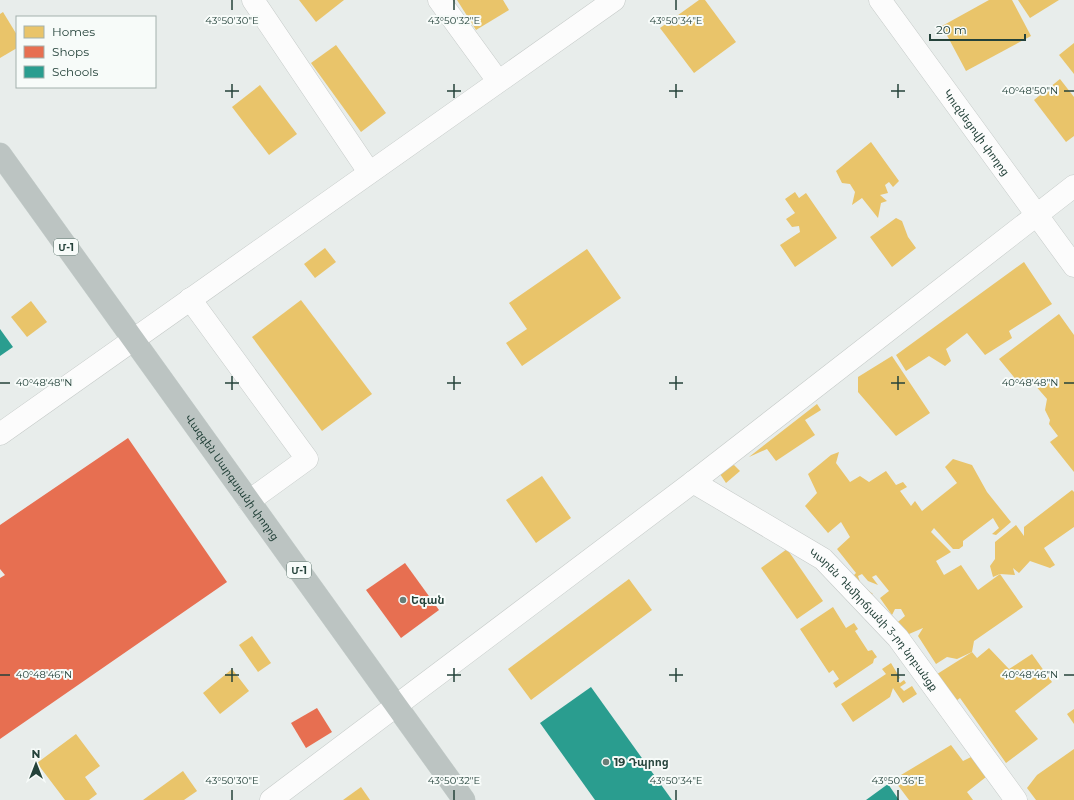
<svg xmlns="http://www.w3.org/2000/svg" width="1074" height="800" viewBox="0 0 1074 800" font-family="Montserrat,'Noto Sans Armenian',sans-serif">
<style>
.homes{fill:#e9c46a}
.shops{fill:#e76f51}
.schools{fill:#2a9d8f}
.lines{fill:none;stroke-linecap:round;stroke-linejoin:round}
.minor-casing{stroke:#c5cac8;stroke-width:23}
.highway-casing{stroke:#c3ccc9;stroke-width:23}
.minor{stroke:#fcfcfc;stroke-width:22}
.highway{stroke:#bcc4c2;stroke-width:22}
.ticks{fill:none;stroke:#24423a;stroke-width:1.5}
.poi-dot{fill:#697e78;stroke:#f7fbf9;stroke-width:1.5}
.labels{text-anchor:middle;dominant-baseline:central;stroke-width:4;stroke-linejoin:round;paint-order:stroke}
.shield{fill:#f7fbf9;stroke:#637a73;stroke-width:1}
.shield-label{font-size:10px;font-weight:bold;fill:#24423a}
.street-label{font-size:11px;fill:#24423a;stroke:#f7fbf9}
.poi-label{font-size:11px;font-weight:bold;fill:#24423a;stroke:#f7fbf9;text-anchor:start}
.ticks-label{font-size:10px;text-anchor:middle;fill:#24423a;stroke:#f7fbf9;stroke-width:4;stroke-linejoin:round;paint-order:stroke}
</style>
<rect width="100%" height="100%" fill="#e8edeb"/>
<!-- homes -->
<g class="homes">
<polygon points="299,0 344,0 316,22"/>
<polygon points="457,0 503,0 509,10 476,30"/>
<polygon points="699,0 705,0 736,42 694,73 660,28"/>
<polygon points="989,0 1012,0 1031,36 966,71 942,26"/>
<polygon points="1018,0 1059,0 1030,18"/>
<polygon points="3,12 17,35 17,48 0,58 0,14"/>
<polygon points="1074,43 1074,74 1059,55"/>
<polygon points="336,45 386,113 361,132 311,63"/>
<polygon points="1060,79 1074,97 1074,136 1066,142 1034,100"/>
<polygon points="260,85 297,134 269,155 232,107"/>
<polygon points="871,142 899,181 893,187 889,182 885,185 888,193 880,195 887,201 881,203 878,218 862,198 852,205 855,192 850,184 842,183 836,171"/>
<polygon points="795,192 799,198 806,193 837,238 795,267 780,245 800,232 799,226 792,227 786,219 795,213 785,199"/>
<polygon points="896,218 902,221 908,237 916,248 892,267 870,237"/>
<polygon points="325,248 336,262 315,278 304,264"/>
<polygon points="587,249 621,298 522,366 506,343 527,329 509,303"/>
<polygon points="1024,262 1052,304 1009,331 1012,338 985,355 967,333 946,349 951,361 945,366 929,356 906,371 896,355"/>
<polygon points="301,300 372,394 322,431 252,337"/>
<polygon points="31,301 47,322 27,337 11,317"/>
<polygon points="1059,314 1074,335 1074,472 1050,442 1058,436 1049,424 1050,420 1045,410 1047,399 1034,384 1029,385 1023,378 1018,382 999,359"/>
<polygon points="892,356 930,413 896,436 858,392 858,377"/>
<polygon points="817,404 821,410 805,420 815,435 776,461 767,449 749,457"/>
<polygon points="839,452 836,463 850,482 860,476 869,482 886,471 896,485 903,482 907,487 900,491 911,506 915,501 922,511 957,483 945,467 953,459 972,465 987,492 1011,522 996,535 992,534 999,528 993,518 963,541 963,546 959,549 953,549 934,528 931,532 951,552 936,561 944,575 961,565 978,590 1000,574 1023,607 974,641 972,652 957,659 947,657 936,664 918,636 923,628 902,637 893,626 905,616 901,609 895,609 892,615 880,598 889,591 876,575 872,577 878,585 868,581 862,574 858,576 861,585 873,594 863,598 850,579 856,573 837,549 850,537 841,522 828,533 805,506 817,493 808,474 831,455"/>
<polygon points="734,465 740,471 726,483 718,471"/>
<polygon points="542,476 571,518 536,543 506,500"/>
<polygon points="1072,490 1074,492 1074,527 1044,548 1055,565 1050,568 1030,561 1019,573 1013,568 1015,575 1000,574 993,577 990,566 995,559 995,542 1016,525 1024,536 1024,527"/>
<polygon points="787,549 823,601 797,619 761,568"/>
<polygon points="629,579 652,610 531,700 508,669"/>
<polygon points="833,607 846,628 854,623 858,629 855,631 868,651 872,650 877,657 874,659 873,663 836,688 833,683 839,679 833,670 829,673 800,629"/>
<polygon points="252,636 271,663 258,672 239,645"/>
<polygon points="989,648 1009,669 1032,654 1052,682 1015,711 1038,739 1006,763 960,698 952,704 934,676 972,652 977,658"/>
<polygon points="891,663 900,678 897,680 900,683 904,680 906,683 900,687 904,691 912,686 917,694 903,703 893,688 890,697 853,722 841,704 886,674 882,669"/>
<polygon points="232,669 249,691 220,714 203,693"/>
<polygon points="1074,709 1074,724 1067,714"/>
<polygon points="76,734 100,766 85,777 97,794 89,800 65,800 37,763"/>
<polygon points="951,745 963,761 975,755 986,777 967,792 973,800 909,800 897,784 901,775"/>
<polygon points="1074,749 1074,800 1036,800 1027,788 1037,775"/>
<polygon points="183,771 197,791 184,800 143,800"/>
<polygon points="361,787 370,800 343,800"/>
</g>
<!-- shops -->
<g class="shops">
<polygon points="128,438 227,582 0,739 0,578 5,575 0,569 0,525"/>
<polygon points="405,563 439,610 401,638 366,590"/>
<polygon points="317,708 332,732 306,748 291,723"/>
</g>
<!-- schools -->
<g class="schools">
<polygon points="0,329 13,347 0,356"/>
<polygon points="591,687 672,800 595,800 540,723"/>
<polygon points="888,784 899,800 866,800"/>
</g>
<g class="lines">
<!-- minor casing -->
<g class="minor-casing">
<g id="minor">
<polyline points="253,0 369,172"/>
<polyline points="439,0 498,81"/>
<path id="s1" d="M880,0L1074,266"/>
<polyline points="190,299 307,459 249,501"/>
<polyline points="0,434 614,0"/>
<path id="s2" d="M693,482L823,559L898,638L1016,800"/>
<polyline points="271,800 693,482 1074,186"/>
</g>
</g>
<!-- highway casing -->
<g class="highway-casing">
<g id="highway">
<path id="s3" d="M0,154L464,800"/>
</g>
</g>
<!-- minor -->
<use href="#minor" class="minor"/>
<!-- highway -->
<use href="#highway" class="highway"/>
</g>
<!-- ticks -->
<path class="ticks" d="M232,0V10M454,0V10M676,0V10M232,84V98M454,84V98M676,84V98M898,84V98M225,91H239M447,91H461M669,91H683M891,91H905M1064,91H1074M232,376V390M454,376V390M676,376V390M898,376V390M0,383H10M225,383H239M447,383H461M669,383H683M891,383H905M1064,383H1074M232,668V682M454,668V682M676,668V682M898,668V682M0,675H10M225,675H239M447,675H461M669,675H683M891,675H905M1064,675H1074M232,790V800M454,790V800M676,790V800M898,790V800"/>
<!-- markers -->
<g class="poi-dot">
<circle cx="403" cy="600" r="4"/>
<circle cx="606" cy="762" r="4"/>
</g>
<g class="labels">
<!-- shield labels -->
<g class="shield">
<rect x="54" y="239" width="24" height="16" rx="3"/>
<rect x="287" y="562" width="24" height="16" rx="3"/>
</g>
<g class="shield-label">
<text x="66" y="247">Մ-1</text>
<text x="299" y="570">Մ-1</text>
</g>
<!-- street labels -->
<g class="street-label">
<text stroke="none"><textPath href="#s1" startOffset="164">Կուզնեցովի փողոց</textPath></text>
<text stroke="none"><textPath href="#s3" startOffset="398">Վազգեն Սարգսյանի փողոց</textPath></text>
<text stroke="none"><textPath href="#s2" startOffset="230">Կարեն Դեմիրճյանի 3-րդ նրբանցք</textPath></text>
</g>
<!-- poi labels -->
<g class="poi-label">
<text x="411" y="600">Եգան</text>
<text x="614" y="762">19 Դպրոց</text>
</g>
</g>
<g class="ticks-label">
<text x="232" y="24">43°50'30"E</text>
<text x="454" y="24">43°50'32"E</text>
<text x="676" y="24">43°50'34"E</text>
<text x="1030" y="94">40°48'50"N</text>
<text x="44" y="386">40°48'48"N</text>
<text x="1030" y="386">40°48'48"N</text>
<text x="44" y="678">40°48'46"N</text>
<text x="1030" y="678">40°48'46"N</text>
<text x="232" y="784">43°50'30"E</text>
<text x="454" y="784">43°50'32"E</text>
<text x="676" y="784">43°50'34"E</text>
<text x="898" y="784">43°50'36"E</text>
</g>
<!-- legend -->
<rect x="16" y="16" width="140" height="72" fill="#f7fbf9" stroke="#a3b1ad"/>
<rect x="24" y="26" width="20" height="12" fill="#e9c46a" stroke="#a3b1ad"/>
<text x="52" y="36" font-size="12" fill="#24423a">Homes</text>
<rect x="24" y="46" width="20" height="12" fill="#e76f51" stroke="#a3b1ad"/>
<text x="52" y="56" font-size="12" fill="#24423a">Shops</text>
<rect x="24" y="66" width="20" height="12" fill="#2a9d8f" stroke="#a3b1ad"/>
<text x="52" y="76" font-size="12" fill="#24423a">Schools</text>
<!-- north arrow -->
<g transform="translate(36 764)" stroke="#f7fbf9" stroke-width="3" paint-order="stroke">
<path d="M0-3L7 15L0 10L-7 15Z" fill="#24423a"/>
<text y="-6" font-size="11" font-weight="bold" text-anchor="middle" fill="#24423a">N</text>
</g>
<!-- scale -->
<path d="M930 34v6h95v-6" fill="none" stroke="#24423a" stroke-width="2"/>
<text x="936" y="34" font-size="12" fill="#24423a" stroke="#f7fbf9" stroke-width="3" paint-order="stroke">20 m</text>
</svg>
